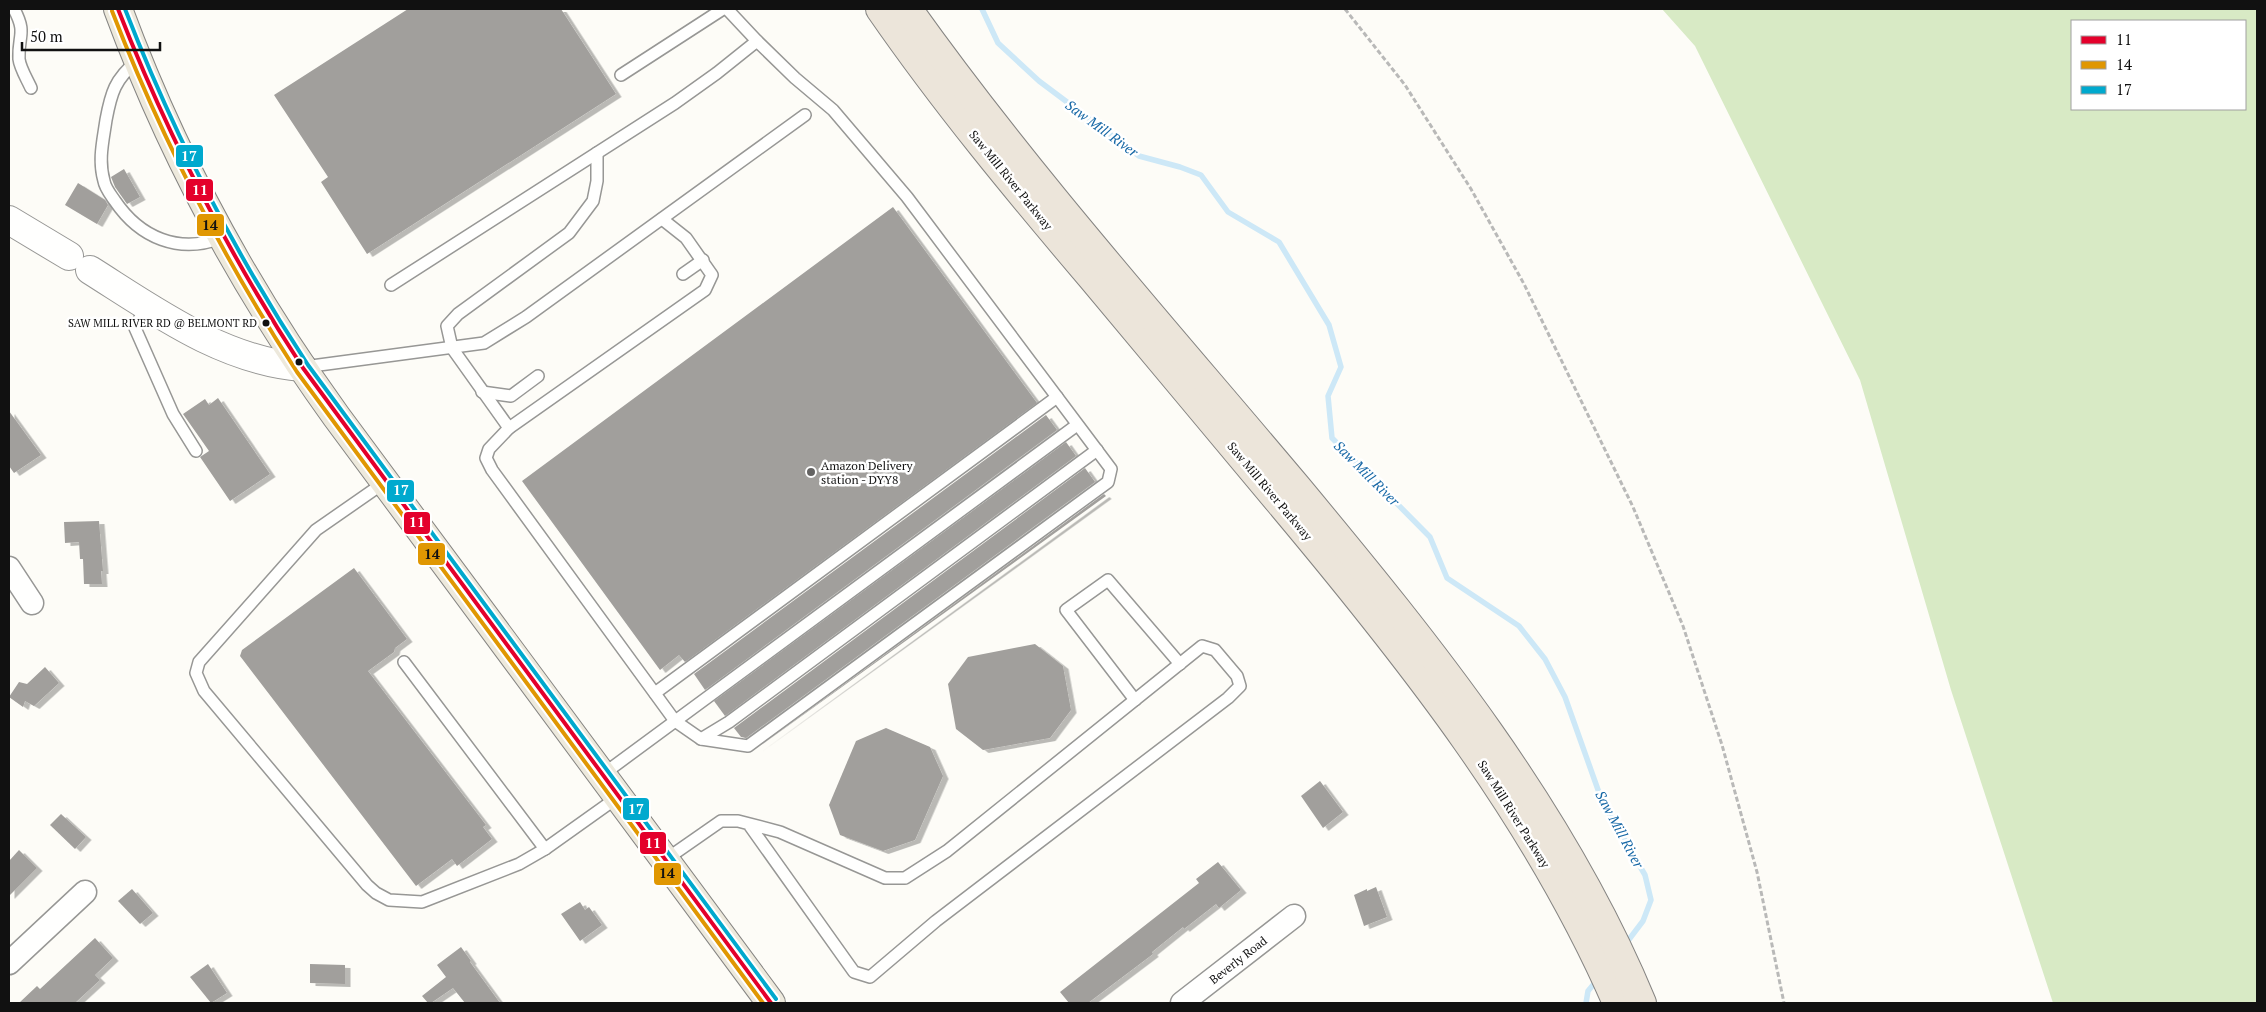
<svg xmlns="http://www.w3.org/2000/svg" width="2266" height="1012" viewBox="0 0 2266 1012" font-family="'PT Serif',serif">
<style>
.forest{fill:#d8eac5;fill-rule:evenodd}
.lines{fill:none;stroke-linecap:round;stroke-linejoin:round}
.stream{stroke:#cde8f7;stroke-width:5.5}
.building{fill:#a19f9c;filter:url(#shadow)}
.service-casing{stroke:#979795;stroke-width:14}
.minor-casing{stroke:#979795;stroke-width:25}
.tertiary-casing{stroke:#979795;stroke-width:30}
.primary-casing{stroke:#858482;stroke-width:30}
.trunk-casing{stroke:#858482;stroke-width:30}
.path{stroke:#b9b9b8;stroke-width:3;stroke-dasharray:5 2.5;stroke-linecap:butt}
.service{stroke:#fffffe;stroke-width:11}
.minor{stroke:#fffffe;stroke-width:22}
.tertiary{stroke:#fffffe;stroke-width:28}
.primary{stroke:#ede9dc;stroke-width:28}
.trunk{stroke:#ece5da;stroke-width:28}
.bus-1-casing{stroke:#fff;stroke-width:8}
.bus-2-casing{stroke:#fff;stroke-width:8}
.bus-3-casing{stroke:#fff;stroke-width:8}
.bus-1{stroke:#e4002b;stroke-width:4}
.bus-2{stroke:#e09702;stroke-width:4}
.bus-3{stroke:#00a9ce;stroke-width:4}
.bus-dot{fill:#111;stroke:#fff;stroke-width:2}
.poi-dot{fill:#646362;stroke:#fff;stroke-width:2}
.labels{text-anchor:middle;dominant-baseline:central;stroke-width:5;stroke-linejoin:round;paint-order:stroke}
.bus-label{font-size:11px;fill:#111;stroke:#fff;text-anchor:end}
.street-label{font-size:12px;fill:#111;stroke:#fff}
.poi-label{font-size:12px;fill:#111;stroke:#fff;text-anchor:start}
.water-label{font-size:14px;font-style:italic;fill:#1768a6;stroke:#fff}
.line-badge{stroke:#fff;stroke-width:2}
.badge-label{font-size:14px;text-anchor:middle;font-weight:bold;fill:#fff}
.pale-badge-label{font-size:14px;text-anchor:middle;font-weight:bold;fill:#111}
</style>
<defs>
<filter id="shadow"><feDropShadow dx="5.5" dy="3" stdDeviation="0" flood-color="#0004"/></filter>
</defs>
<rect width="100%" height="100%" fill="#fdfcf7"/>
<!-- forest -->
<path class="forest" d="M1662,9H2257V1003H2053L1951,690L1860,380L1695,46ZM2072,21H2245V109H2072Z"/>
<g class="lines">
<!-- stream -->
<g class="stream">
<polyline points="982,9 998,43 1039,81 1139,156 1180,167 1201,175 1228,212 1279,242 1329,325 1341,367 1328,396 1332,438 1430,537 1447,578 1519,626 1545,659 1565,697 1602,801 1645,875 1651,900 1643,921 1624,946"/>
<polyline points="1586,1003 1588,991 1598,979"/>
</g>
</g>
<!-- building -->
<g class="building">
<polygon points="408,9 561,9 616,94 367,254 321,182 328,177 274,95"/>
<polygon points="124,169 140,197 127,204 115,187 111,177"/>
<polygon points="78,183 105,200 108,205 97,224 65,205"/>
<polygon points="893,207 1037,403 685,662 679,655 660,670 522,481"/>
<polygon points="218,398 270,474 230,501 200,457 209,451 183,414 205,399 209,405"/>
<polygon points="9,411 41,455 14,473 9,466"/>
<polygon points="1046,415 1057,430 705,690 694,674"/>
<polygon points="1066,442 1076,456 725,716 714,701"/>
<polygon points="1085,468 1095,482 746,738 741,737 734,728"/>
<polygon points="1104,494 1106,496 752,752"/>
<polygon points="99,521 103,571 101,571 102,584 84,584 83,559 80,559 79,542 65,543 64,522"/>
<polygon points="354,568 407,639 395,648 394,652 368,671 486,825 483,827 492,839 457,866 452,859 416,886 240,656 242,650"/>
<polygon points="1035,644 1063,666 1071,710 1050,738 983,750 956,729 948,684 968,657"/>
<polygon points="45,667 59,683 34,706 25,701 23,707 9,697 19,682 27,684"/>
<polygon points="886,728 930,747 943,776 915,840 883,851 840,835 829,805 856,741"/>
<polygon points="1320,781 1343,812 1323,828 1301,796"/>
<polygon points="61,814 86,837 75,849 50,825"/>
<polygon points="19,850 37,868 9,896 9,861"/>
<polygon points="1218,862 1241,890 1219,908 1216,904 1184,929 1183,927 1152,952 1153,954 1088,1003 1069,1003 1060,992 1199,883 1196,879"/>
<polygon points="1376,887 1387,917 1364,926 1354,895 1367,889 1367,891"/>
<polygon points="132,889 153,913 140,924 118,901"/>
<polygon points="580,902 585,910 589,907 602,925 580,941 561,914"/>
<polygon points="95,938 113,958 95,975 100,980 75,1003 19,1003 37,986 40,989"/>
<polygon points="461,947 471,961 470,962 500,1003 465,1003 453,988 431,1003 428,1003 422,996 446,977 437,965"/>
<polygon points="208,964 227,993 211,1003 190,977"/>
<polygon points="310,964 345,965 345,984 310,983"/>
</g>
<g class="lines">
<!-- service casing -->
<g class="service-casing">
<g id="service">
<path d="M14,9C27,34 18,34 19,59C20,68 27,79 31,88"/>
<polyline points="727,9 757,41"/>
<path d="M137,61C115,79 111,93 106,120C103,141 98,160 104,181C105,188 111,195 115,201C140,238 179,254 221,238"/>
<polyline points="621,75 723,9"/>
<polyline points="683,274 703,260"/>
<polyline points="391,285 675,103 717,73 757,41 795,78 833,110 907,197 1111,469 1108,482 748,746 701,739 675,721 492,470 486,458 489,449 509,428 705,290 712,275 686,238 662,219"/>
<polyline points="146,306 135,328 173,414 196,451"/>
<polyline points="304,367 484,343 526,317 805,115"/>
<polyline points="482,392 511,396 538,376"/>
<polyline points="509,428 452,348 447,326 458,314 569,233 593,201 597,181 597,153"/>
<polyline points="385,482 316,530 199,662 196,673 204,691 367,885 376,893 389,900 422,902 519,864 545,849 618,797"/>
<polyline points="404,662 545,849"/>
<polyline points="655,693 1057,397"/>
<polyline points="1135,700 1066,610 1108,580 1180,664"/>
<polyline points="701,739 729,722 1097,450"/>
<polyline points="602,775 1077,425"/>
<polyline points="665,860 721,821 738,821 780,832 885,878 905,878 947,851 1202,646 1215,650 1237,676 1240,686 1228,698 936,921 870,977 854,972 750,826"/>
</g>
</g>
<!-- minor casing -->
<g class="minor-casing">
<g id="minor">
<polyline points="9,568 32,603"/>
<polyline points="9,963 85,892"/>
<polyline points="1182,1003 1294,916"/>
</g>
</g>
<!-- tertiary casing -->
<g class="tertiary-casing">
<g id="tertiary">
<polyline points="9,220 69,256"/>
<path d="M90,270C155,311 223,361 302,367"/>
</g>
</g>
<!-- primary casing -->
<g class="primary-casing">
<path id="primary" d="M118,9C172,155 245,290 336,416L771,1003"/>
</g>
<!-- trunk casing -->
<g class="trunk-casing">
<g id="trunk">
<path d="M880,9C945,103 1018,191 1092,278C1155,353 1217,428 1280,503C1410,658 1536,817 1617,1003"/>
<path d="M908,9C1027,176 1165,330 1297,487C1429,646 1562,810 1642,1003"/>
</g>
</g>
<!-- path -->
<polyline class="path" points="1345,9 1405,85 1471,189 1524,284 1633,507 1683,626 1722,745 1757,872 1784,1003"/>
<!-- service -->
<use href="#service" class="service"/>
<!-- minor -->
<use href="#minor" class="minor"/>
<!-- tertiary -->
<use href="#tertiary" class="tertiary"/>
<!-- primary -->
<use href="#primary" class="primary"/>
<!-- trunk -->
<use href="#trunk" class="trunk"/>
<!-- bus-1 casing -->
<g class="bus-1-casing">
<path id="bus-1" d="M118,9C168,137 228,253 303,368L771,1003"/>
</g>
<!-- bus-2 casing -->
<g class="bus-2-casing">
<path id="bus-2" d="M112,11C162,140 222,256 297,372L763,1003"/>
</g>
<!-- bus-3 casing -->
<g class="bus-3-casing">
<path id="bus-3" d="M125,9C174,135 234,252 308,365L776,999"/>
</g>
<!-- bus-1 -->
<use href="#bus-1" class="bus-1"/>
<!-- bus-2 -->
<use href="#bus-2" class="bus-2"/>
<!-- bus-3 -->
<use href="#bus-3" class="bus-3"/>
</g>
<!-- markers -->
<g class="bus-dot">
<circle cx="266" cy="323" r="4.5"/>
<circle cx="299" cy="362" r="4.5"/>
</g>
<circle class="poi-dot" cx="811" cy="472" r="5"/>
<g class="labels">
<!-- bus labels -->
<g class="bus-label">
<text x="257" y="323">SAW MILL RIVER RD @ BELMONT RD</text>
</g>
<!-- street labels -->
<g class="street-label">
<text transform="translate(1011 180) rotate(51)">Saw Mill River Parkway</text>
<text transform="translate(1270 491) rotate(50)">Saw Mill River Parkway</text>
<text transform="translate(1514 814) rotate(58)">Saw Mill River Parkway</text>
<text transform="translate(1238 960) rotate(-38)">Beverly Road</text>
</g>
<!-- poi labels -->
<g class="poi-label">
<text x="821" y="465">Amazon Delivery<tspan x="821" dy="14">station - DYY8</tspan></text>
</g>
<!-- water labels -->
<g class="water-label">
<text transform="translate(1102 128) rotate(36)">Saw Mill River</text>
<text transform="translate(1367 473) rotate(45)">Saw Mill River</text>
<text transform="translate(1620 829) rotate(62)">Saw Mill River</text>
</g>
</g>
<g class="line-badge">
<rect x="175" y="144" width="29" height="24" rx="5" fill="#00a9ce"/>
<rect x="185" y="178" width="29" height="24" rx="5" fill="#e4002b"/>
<rect x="196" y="213" width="29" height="24" rx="5" fill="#e09702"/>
<rect x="386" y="479" width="29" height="24" rx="5" fill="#00a9ce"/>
<rect x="403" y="511" width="28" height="24" rx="5" fill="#e4002b"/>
<rect x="417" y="542" width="29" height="24" rx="5" fill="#e09702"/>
<rect x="622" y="797" width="28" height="24" rx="5" fill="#00a9ce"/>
<rect x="639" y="831" width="28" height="24" rx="5" fill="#e4002b"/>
<rect x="653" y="862" width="29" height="24" rx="5" fill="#e09702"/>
</g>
<g class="badge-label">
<text x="189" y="161">17</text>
<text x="200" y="195">11</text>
<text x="401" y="495">17</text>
<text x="417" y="527">11</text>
<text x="636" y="814">17</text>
<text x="653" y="848">11</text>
</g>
<g class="pale-badge-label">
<text x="210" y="230">14</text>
<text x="432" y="559">14</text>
<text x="667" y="878">14</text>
</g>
<!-- border -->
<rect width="2266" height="1012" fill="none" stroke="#111111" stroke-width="20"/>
<!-- legend -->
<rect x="2071" y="20" width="175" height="90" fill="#ffffff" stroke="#a0a0a0"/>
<rect x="2081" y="36" width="25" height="8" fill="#e4002b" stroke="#a0a0a0"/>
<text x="2116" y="45" font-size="15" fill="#111111">11</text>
<rect x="2081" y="61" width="25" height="8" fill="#e09702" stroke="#a0a0a0"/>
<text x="2116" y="70" font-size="15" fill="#111111">14</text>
<rect x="2081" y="86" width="25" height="8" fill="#00a9ce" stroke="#a0a0a0"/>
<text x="2116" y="95" font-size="15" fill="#111111">17</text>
<!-- scale -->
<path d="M22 42v8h138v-8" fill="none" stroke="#111111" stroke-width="2.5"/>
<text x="30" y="42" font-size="15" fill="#111111" stroke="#ffffff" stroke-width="4" paint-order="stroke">50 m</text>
</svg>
